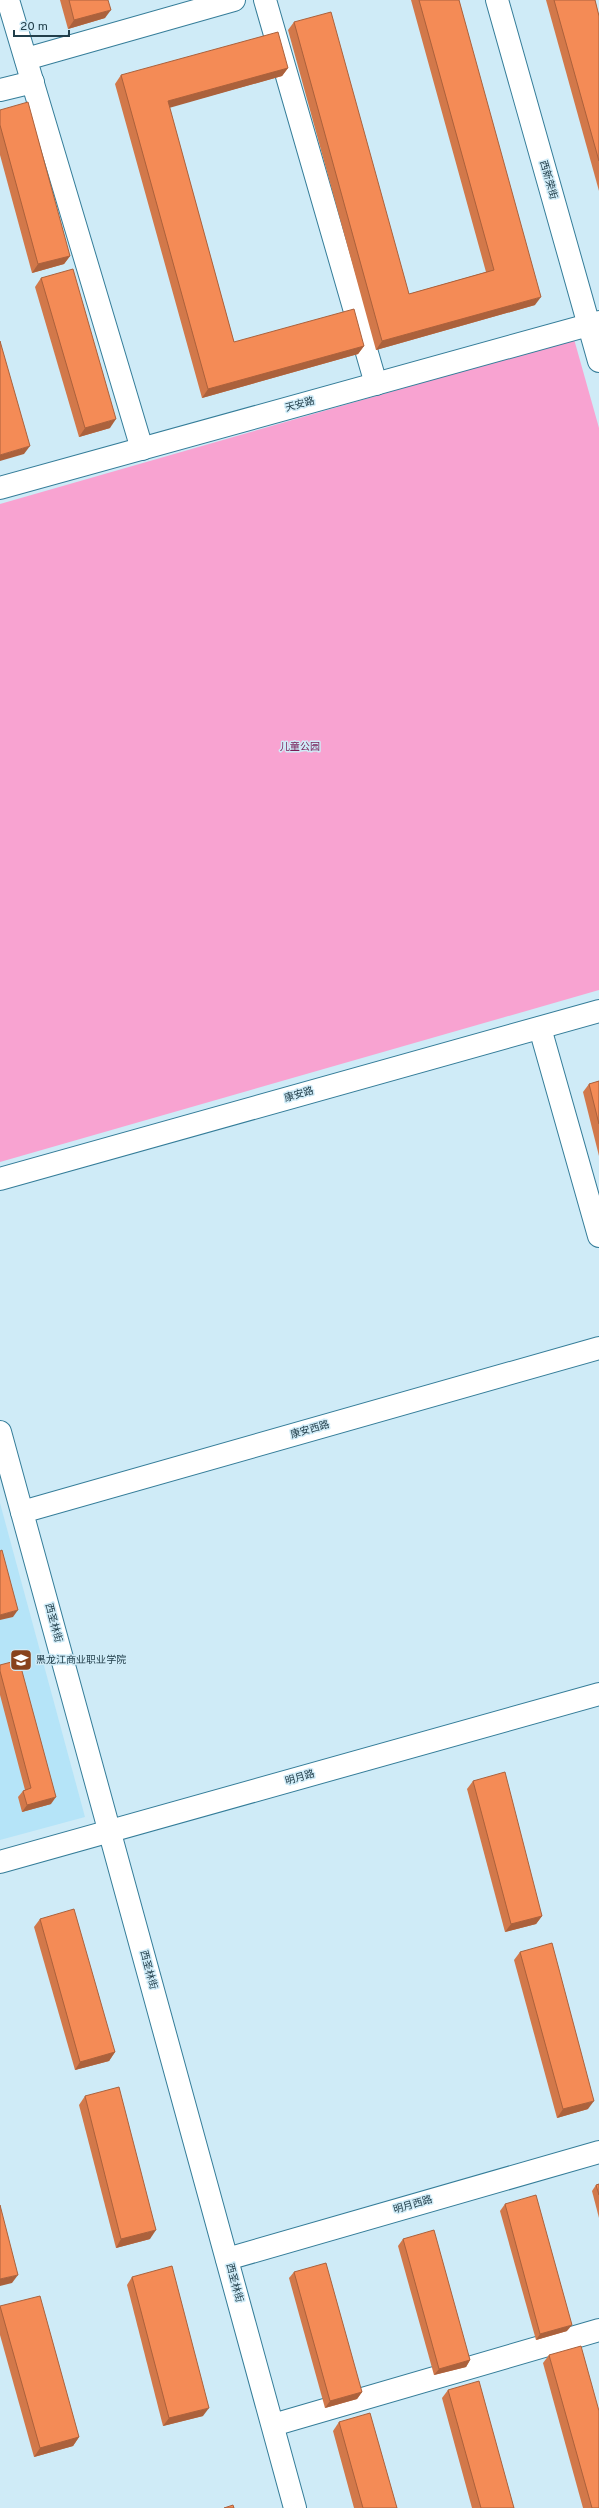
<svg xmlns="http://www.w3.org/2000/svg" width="599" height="2508" viewBox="0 0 599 2508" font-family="Overpass,'Noto Sans SC',sans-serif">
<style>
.built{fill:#b5e4f8}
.green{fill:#f8a3d1}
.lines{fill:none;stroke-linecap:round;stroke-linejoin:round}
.minor-casing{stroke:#357d99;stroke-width:24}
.minor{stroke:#fff;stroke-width:22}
.wall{fill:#d2784a}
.shaded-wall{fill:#ab613c}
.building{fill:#f48b56;stroke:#ab613c}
.labels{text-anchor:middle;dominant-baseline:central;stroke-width:3;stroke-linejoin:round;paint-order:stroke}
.street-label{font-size:10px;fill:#213e4a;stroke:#cfebf7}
.park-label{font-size:10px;fill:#781c56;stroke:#cfebf7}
.poi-label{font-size:10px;fill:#213e4a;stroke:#cfebf7;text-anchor:start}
</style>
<rect width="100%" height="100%" fill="#cfebf7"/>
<!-- built -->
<polygon class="built" points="0,1503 85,1817 0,1840"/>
<!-- green -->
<polygon class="green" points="574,339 599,428 599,990 0,1162 0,504"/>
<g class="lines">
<!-- minor casing -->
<g class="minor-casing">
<g id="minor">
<polyline points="8,0 142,449"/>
<polyline points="265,0 376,384"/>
<polyline points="497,0 599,361"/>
<polyline points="26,59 234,0"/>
<polyline points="0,90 33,82"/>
<polyline points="0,488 599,322"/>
<polyline points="540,1028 599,1236"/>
<polyline points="0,1179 599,1011"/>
<polyline points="0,1432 295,2508"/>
<polyline points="22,1512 599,1348"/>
<polyline points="0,1862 599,1694"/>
<polyline points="227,2259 599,2152"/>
<polyline points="273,2425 599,2330"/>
</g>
</g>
<!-- minor -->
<use href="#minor" class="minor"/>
</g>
<!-- wall -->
<g class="wall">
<polygon points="60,0 108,0 105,18 68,29"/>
<polygon points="411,0 459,0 535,305 376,350 288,30 294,22 409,294 486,272"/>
<polygon points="546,0 595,0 599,16 599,191"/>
<polygon points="288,68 282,76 169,107 234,342 364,346 358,354 202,398 115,84 121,75"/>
<polygon points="0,110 70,256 64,264 32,273 0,155"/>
<polygon points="41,278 110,428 79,437 35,287"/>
<polygon points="599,1081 599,1156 583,1092 589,1084"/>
<polygon points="0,1665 51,1804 22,1812 18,1797 23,1791 25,1790 0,1695"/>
<polygon points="473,1781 542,1916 536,1924 505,1932 467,1789"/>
<polygon points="40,1919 115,2052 109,2061 75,2070 34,1927"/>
<polygon points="520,1952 588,2109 557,2118 514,1960"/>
<polygon points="85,2096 150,2239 116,2248 79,2105"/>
<polygon points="599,2184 599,2218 592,2191 596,2185"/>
<polygon points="505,2204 567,2331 536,2340 500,2211"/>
<polygon points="403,2239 470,2360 466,2367 434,2375 398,2246"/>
<polygon points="294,2272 362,2392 357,2399 325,2408 289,2278"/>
<polygon points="132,2277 203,2416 163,2426 127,2285"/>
<polygon points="0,2306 79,2437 73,2446 34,2457 0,2335"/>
<polygon points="549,2355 599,2508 583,2508 543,2363"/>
<polygon points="448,2390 514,2508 472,2508 442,2398"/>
<polygon points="339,2422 397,2508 354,2508 333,2431"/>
</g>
<!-- shaded-wall -->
<g class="shaded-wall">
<polygon points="111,10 105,18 68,29 74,20"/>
<polygon points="288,68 282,76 162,110 168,101"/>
<polygon points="70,256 64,264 32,273 38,264"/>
<polygon points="541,297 535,305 376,350 382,341"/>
<polygon points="364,346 358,354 202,398 208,389"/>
<polygon points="116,419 110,428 79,437 85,428"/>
<polygon points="30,446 24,454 0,461 0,455"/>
<polygon points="18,1610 13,1617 0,1620 0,1615"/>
<polygon points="56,1797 51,1804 22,1812 27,1805"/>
<polygon points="542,1916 536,1924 505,1932 511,1924"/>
<polygon points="115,2052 109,2061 75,2070 80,2062"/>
<polygon points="594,2101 588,2109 557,2118 563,2109"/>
<polygon points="156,2230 150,2239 116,2248 121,2239"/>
<polygon points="18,2275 12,2283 0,2286 0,2279"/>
<polygon points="572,2325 567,2331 536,2340 540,2334"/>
<polygon points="470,2360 466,2367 434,2375 439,2369"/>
<polygon points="362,2392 357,2399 325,2408 330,2401"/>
<polygon points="209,2408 203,2416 163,2426 169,2418"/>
<polygon points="79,2437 73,2446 34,2457 40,2448"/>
</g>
<!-- building -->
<g class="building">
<polygon points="69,0 108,0 111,10 74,20"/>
<polygon points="419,0 459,0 541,297 382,341 294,22 331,12 409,294 494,270"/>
<polygon points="554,0 595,0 599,16 599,161"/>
<polygon points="278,32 288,68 168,101 234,342 354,309 364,346 208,389 121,75"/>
<polygon points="28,102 70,256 38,264 0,125 0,110"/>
<polygon points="73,269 116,419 85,428 41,278"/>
<polygon points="0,341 30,446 0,455"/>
<polygon points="599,1081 599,1124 589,1084"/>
<polygon points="2,1550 18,1610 0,1615 0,1551"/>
<polygon points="19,1660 56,1797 27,1805 23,1791 31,1788 0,1671 0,1665"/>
<polygon points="505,1772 542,1916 511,1924 473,1781"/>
<polygon points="74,1909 115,2052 80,2062 40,1919"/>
<polygon points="552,1943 594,2101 563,2109 520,1952"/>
<polygon points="119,2087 156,2230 121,2239 85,2096"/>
<polygon points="599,2184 599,2195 596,2185"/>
<polygon points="536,2195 572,2325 540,2334 505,2204"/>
<polygon points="0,2205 18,2275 0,2279"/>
<polygon points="434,2230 470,2360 439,2369 403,2239"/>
<polygon points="326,2263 362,2392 330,2401 294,2272"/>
<polygon points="172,2266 209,2408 169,2418 132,2277"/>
<polygon points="40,2296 79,2437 40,2448 0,2306"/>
<polygon points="581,2346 599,2411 599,2508 592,2508 549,2355"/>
<polygon points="479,2381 514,2508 481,2508 448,2390"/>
<polygon points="370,2413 397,2508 363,2508 339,2422"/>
<polygon points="233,2505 234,2508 224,2508"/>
</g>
<!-- icons -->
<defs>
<g id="school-square" transform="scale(1.15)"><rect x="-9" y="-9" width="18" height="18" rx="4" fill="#88421c" stroke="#cfebf7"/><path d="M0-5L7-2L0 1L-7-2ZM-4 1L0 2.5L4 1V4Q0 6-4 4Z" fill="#fff"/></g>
</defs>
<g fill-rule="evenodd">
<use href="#school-square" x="21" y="1660"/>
</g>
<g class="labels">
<!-- street labels -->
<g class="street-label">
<text transform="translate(548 180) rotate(74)">西新荣街</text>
<text transform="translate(300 405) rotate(-15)">天安路</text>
<text transform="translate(299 1095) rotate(-16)">康安路</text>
<text transform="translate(310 1430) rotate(-16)">康安西路</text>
<text transform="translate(53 1623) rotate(75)">西圣林街</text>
<text transform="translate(300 1778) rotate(-16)">明月路</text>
<text transform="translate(148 1970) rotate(75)">西圣林街</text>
<text transform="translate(413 2205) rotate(-16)">明月西路</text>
<text transform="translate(234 2283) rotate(75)">西圣林街</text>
</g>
<!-- park labels -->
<g class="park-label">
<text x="300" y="747">儿童公园</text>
</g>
<!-- poi labels -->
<g class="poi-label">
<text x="36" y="1660">黑龙江商业职业学院</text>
</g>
</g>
<!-- scale -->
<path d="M14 30v6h55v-6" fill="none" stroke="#213e4a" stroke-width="2"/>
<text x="20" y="30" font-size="12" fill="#213e4a" stroke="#cfebf7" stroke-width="3" paint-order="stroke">20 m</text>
</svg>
